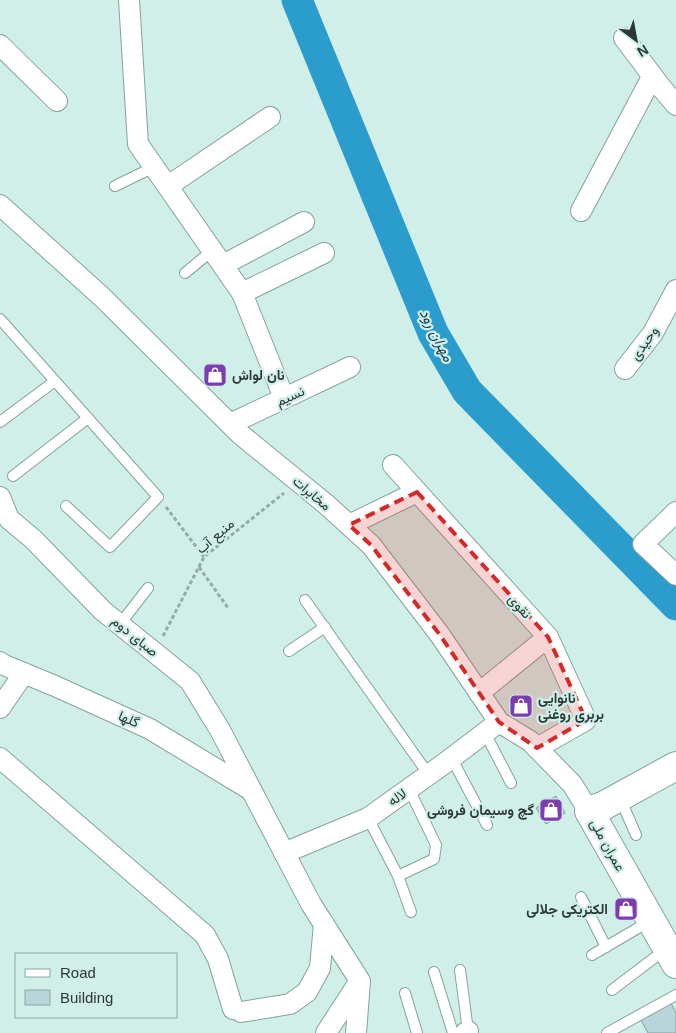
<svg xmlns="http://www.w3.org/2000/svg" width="676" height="1033" viewBox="0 0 676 1033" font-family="Helvetica,Vazirmatn,sans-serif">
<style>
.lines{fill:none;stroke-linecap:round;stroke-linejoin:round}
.river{stroke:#2b9dcc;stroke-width:31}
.building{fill:#b8d6da;stroke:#829fa3}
.service-casing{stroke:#86a29c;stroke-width:12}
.minor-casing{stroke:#86a29c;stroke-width:22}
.secondary-casing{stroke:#86a29c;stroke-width:30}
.path{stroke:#94aca6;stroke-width:3;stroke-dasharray:4 2.5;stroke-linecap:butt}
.service{stroke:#fff;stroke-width:10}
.minor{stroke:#fff;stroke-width:20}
.secondary{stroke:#fff;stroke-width:28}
.marked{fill:#d62828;fill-opacity:0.2;stroke:#d62828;stroke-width:4;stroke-dasharray:10 6;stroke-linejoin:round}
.labels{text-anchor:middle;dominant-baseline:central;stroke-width:4.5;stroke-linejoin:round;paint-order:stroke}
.street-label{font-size:14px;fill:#2c3835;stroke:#d0efe8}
.poi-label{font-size:14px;font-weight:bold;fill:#2c3835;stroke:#d0efe8;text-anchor:start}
.water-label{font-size:15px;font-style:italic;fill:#124054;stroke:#d0efe8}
</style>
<rect width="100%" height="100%" fill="#d0efe8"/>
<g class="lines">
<!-- river -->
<polyline class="river" points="297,0 433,333 467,391 676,605"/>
</g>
<!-- building -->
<g class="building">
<polygon points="525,695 532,703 517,716 510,708"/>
<polygon points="556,796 565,813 546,824 536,808"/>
<polygon points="671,1003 676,1013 676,1033 648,1033 641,1020"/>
</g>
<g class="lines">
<!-- service casing -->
<g class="service-casing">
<g id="service">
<polyline points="115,186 154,167"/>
<polyline points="185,273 213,250"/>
<polyline points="0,319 158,497 110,547 66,506"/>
<polyline points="0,422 55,381"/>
<polyline points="13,476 88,418"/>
<polyline points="305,600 429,775"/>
<polyline points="120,624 148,588"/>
<polyline points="289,651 325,627"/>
<polyline points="485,733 511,783"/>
<polyline points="452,759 487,825"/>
<polyline points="620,798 636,835"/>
<polyline points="368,818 398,876 434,859 436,845 409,789"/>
<polyline points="398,876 411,912"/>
<polyline points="581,897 606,947"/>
<polyline points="592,955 650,921"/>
<polyline points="460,970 468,1031"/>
<polyline points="434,972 453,1033"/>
<polyline points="612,990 666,949"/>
<polyline points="405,993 417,1033"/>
<polyline points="607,1033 676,995"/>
</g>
</g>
<!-- minor casing -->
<g class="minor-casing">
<g id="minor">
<polyline points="129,0 138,144 242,293 284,398"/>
<polyline points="624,38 660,86 676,105"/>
<polyline points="0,45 57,101"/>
<polyline points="168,186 270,117"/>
<polyline points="0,205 102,297 240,434 327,505 371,545 440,635 499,722 530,741 572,784 589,811"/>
<polyline points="581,211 652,77"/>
<polyline points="223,265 304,222"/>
<polyline points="242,293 324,253"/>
<polyline points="625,369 653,333 676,290"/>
<polyline points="230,424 350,367"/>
<polyline points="393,465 548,637 586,720 537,748"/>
<polyline points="0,497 9,519 33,539 103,611 190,681 220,730 311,904 360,981 356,1033"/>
<polyline points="676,512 643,544 676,575"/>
<polyline points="349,525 417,492"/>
<polyline points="0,662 4,665 55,686 150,729 251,790"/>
<polyline points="479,693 548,637"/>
<polyline points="0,708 24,673"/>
<polyline points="0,758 205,935 218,959 233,1009"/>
<polyline points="284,853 368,818 445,763 499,722"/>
<polyline points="241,1012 290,1004 307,992 320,968 324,924"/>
<polyline points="326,1033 359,982"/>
<polyline points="465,1033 468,1031"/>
</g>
</g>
<!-- secondary casing -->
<g class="secondary-casing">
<polyline id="secondary" points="676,766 603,806 589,811 676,964"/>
</g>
<!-- path -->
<g class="path">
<polyline points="166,507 204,557"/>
<polyline points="199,567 228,608"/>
<polyline points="163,636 204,557 284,493"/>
</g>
<!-- service -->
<use href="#service" class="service"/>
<!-- minor -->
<use href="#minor" class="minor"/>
<!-- secondary -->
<use href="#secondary" class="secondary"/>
</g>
<!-- marked area -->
<path class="marked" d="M417,492L548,637L586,720L537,748L499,722L440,635L371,545L349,525Z"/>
<!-- icons -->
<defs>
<g id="shop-square" transform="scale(1.25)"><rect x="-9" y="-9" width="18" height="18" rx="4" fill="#7d3cb1" stroke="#d0efe8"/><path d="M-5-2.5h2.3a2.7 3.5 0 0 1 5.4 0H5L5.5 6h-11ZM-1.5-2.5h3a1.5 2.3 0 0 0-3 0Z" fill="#fff"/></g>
</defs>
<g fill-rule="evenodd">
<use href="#shop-square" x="215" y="375"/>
<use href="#shop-square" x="521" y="706"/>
<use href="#shop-square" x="551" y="810"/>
<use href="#shop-square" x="626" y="909"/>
</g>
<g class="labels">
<!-- street labels -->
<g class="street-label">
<text transform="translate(644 343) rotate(-55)">وحیدی</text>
<text transform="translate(290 396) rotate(-25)">نسیم</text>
<text transform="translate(312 493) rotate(40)">مخابرات</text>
<text transform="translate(215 536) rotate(-41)">منبع آب</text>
<text transform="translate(520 606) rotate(48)">نقوی</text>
<text transform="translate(135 636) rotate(39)">صبای دوم</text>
<text transform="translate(129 719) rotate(24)">گلها</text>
<text transform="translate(397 797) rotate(-35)">لاله</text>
<text transform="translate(608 845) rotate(61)">عمران ملی</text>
</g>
<!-- poi labels -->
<g class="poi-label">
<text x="232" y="375">نان لواش</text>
<text x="538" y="698">نانوایی<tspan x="538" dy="16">بربری روغنی</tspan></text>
<text x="534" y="810" text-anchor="end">گچ وسیمان فروشی</text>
<text x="608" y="909" text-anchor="end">الکتریکی جلالی</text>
</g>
<!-- water labels -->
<g class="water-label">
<text transform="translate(437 335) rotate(63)">مهران رود</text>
</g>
</g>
<!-- legend -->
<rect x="15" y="953" width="162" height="65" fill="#d0efe8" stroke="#8ea6a0"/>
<rect x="25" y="969" width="25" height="8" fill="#ffffff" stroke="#8ea6a0"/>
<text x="60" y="978" font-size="15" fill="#2c3835">Road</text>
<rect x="25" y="990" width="25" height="15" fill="#b8d6da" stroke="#8ea6a0"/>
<text x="60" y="1003" font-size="15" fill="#2c3835">Building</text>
<!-- north arrow -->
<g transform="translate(636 40) rotate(148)" stroke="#d0efe8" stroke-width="4" paint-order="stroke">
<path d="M0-4L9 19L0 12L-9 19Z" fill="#2c3835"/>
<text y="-8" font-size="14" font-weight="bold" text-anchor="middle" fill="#2c3835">N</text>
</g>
</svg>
